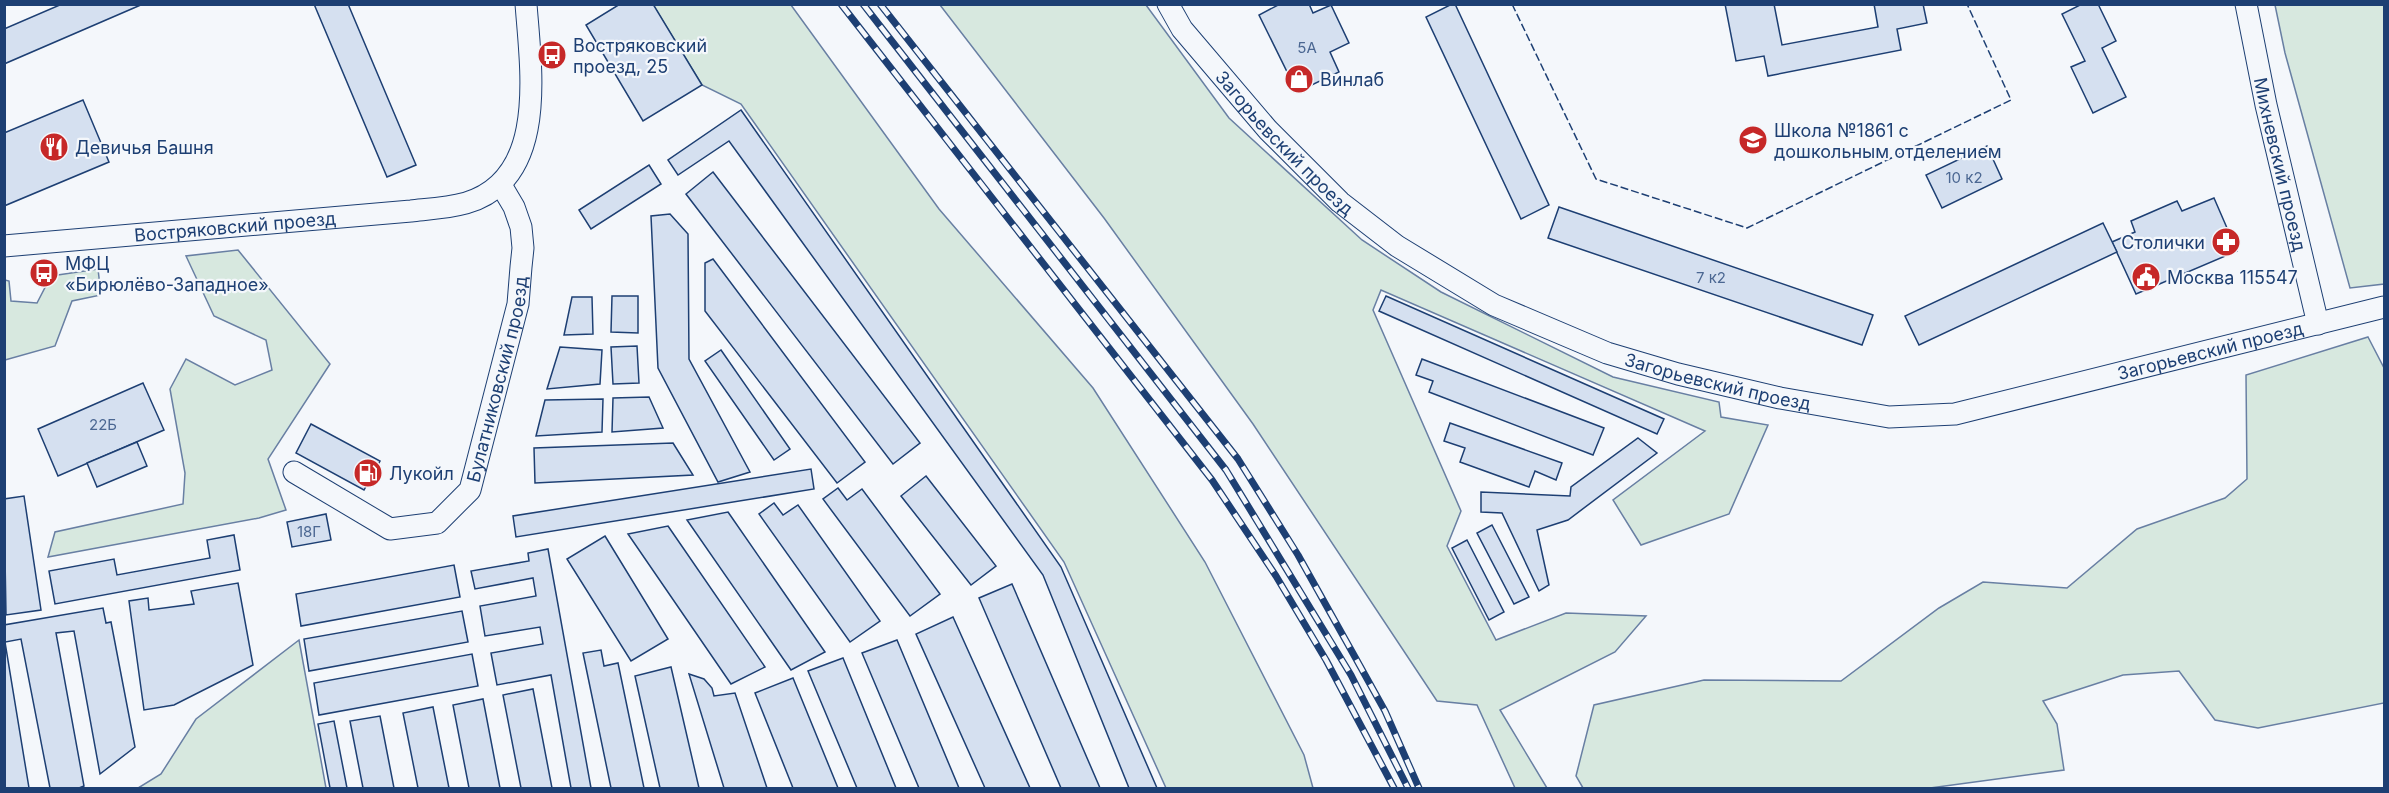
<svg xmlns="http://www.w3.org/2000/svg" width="2389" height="793" viewBox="0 0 2389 793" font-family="Inter,sans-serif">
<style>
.green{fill:#d7e8df;stroke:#687fa3;stroke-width:1.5}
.building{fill:#d5e0f0;stroke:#1d3f73;stroke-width:1.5}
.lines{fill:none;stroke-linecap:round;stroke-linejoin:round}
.minor-casing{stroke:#1d3f73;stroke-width:23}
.minor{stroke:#f4f7fb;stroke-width:21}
.rail-casing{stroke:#1d3f73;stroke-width:7}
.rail{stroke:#f4f7fb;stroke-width:4.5;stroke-dasharray:14;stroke-linecap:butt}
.fence{stroke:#1d3f73;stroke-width:1.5;stroke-dasharray:8 3;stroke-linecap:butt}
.labels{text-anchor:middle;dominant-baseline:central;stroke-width:4.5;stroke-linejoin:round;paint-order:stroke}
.number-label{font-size:15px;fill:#4b6792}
.poi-label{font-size:18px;fill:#1d3f73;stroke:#f4f7fb;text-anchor:start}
.street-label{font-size:18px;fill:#1d3f73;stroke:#f4f7fb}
</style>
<rect width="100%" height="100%" fill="#f4f7fb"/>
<!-- green -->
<g class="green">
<polygon points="653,5 791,5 939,209 1093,388 1205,562 1304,755 1313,788 1166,788 1064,562 741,104 702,85"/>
<polygon points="940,5 1146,5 1229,118 1362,240 1441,292 1613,377 1719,402 1721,417 1768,425 1729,514 1641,545 1613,500 1705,431 1381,290 1373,310 1461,511 1447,546 1496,640 1566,613 1646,616 1615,652 1500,710 1547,788 1515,788 1477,705 1437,701 1253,424 1104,218"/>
<polygon points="2275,5 2384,5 2384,284 2350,288 2285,53"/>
<polygon points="238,250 330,364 268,459 286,510 259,518 48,557 55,532 183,504 185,473 170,389 186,359 235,385 272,370 266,340 214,316 186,256"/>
<polygon points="98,269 101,295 72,301 55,346 5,360 5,280 9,281 11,301 37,303 51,276"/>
<polygon points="2368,337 2384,368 2384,703 2258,728 2215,720 2179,671 2123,675 2043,701 2057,724 2064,770 1930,788 1583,788 1576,776 1594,705 1704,680 1841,681 1939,608 1983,582 2067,588 2137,529 2225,498 2247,479 2246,375"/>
<polygon points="299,640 326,788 138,788 161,774 196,719"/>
</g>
<!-- building -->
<g class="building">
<polygon points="62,4 143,4 4,64 4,29"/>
<polygon points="314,4 348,4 416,165 387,177"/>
<polygon points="620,4 653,4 702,85 643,121 586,25"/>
<polygon points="1280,4 1309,4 1313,13 1331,5 1349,43 1330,52 1339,72 1297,92 1259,15"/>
<polygon points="1452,4 1455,4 1549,205 1521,219 1426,17"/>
<polygon points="1725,4 1774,4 1782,45 1878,27 1874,4 1923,4 1927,23 1897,29 1901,50 1768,76 1764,56 1736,61"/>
<polygon points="2082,4 2098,4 2116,41 2102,48 2126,97 2093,113 2071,67 2085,61 2062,14"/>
<polygon points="83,100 109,162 4,206 4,133"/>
<polygon points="741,110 1061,567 1157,788 1129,788 1043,575 729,141 678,175 668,160"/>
<polygon points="1987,146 2002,179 1942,208 1926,175"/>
<polygon points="649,165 661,184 591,229 579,210"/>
<polygon points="713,172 920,443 893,464 686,194"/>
<polygon points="2214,198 2237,251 2136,294 2112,242 2135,232 2131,221 2177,201 2182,211"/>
<polygon points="1559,207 1873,315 1862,345 1548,238"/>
<polygon points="670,214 688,234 689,359 750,472 718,482 658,368 651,216"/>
<polygon points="2103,223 2117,252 1919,345 1905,316"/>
<polygon points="713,259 865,462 837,483 705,311 705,263"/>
<polygon points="612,296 638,296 638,333 611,332"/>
<polygon points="1386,296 1664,419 1657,434 1379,311"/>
<polygon points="572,297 592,297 593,334 564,335"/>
<polygon points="637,346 639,383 613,384 611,347"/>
<polygon points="560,347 602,350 600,384 547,389"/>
<polygon points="721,350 790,449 774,460 705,361"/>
<polygon points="1422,359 1604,428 1593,455 1429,392 1433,381 1416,375"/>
<polygon points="143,383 164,430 58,476 38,429"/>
<polygon points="649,397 663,428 612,432 613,398"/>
<polygon points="603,399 602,432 536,436 545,400"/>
<polygon points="1450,423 1562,463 1556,480 1535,471 1529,487 1460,462 1465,448 1444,441"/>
<polygon points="311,424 380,461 364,490 296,453"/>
<polygon points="1638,438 1657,453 1568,520 1537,530 1549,585 1539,591 1502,513 1481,512 1481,492 1570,496 1571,487"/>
<polygon points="137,442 147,466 97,487 87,463"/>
<polygon points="673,443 693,475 535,483 534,448"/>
<polygon points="811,469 814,489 516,537 513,516"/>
<polygon points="926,476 996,566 971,585 901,496"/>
<polygon points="838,488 847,500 862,489 940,594 910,616 823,499"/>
<polygon points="24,496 41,610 6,615 4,499"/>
<polygon points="774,503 783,515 798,505 880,621 850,642 759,514"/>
<polygon points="728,512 825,652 791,670 687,520"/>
<polygon points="326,514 331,540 292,547 287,522"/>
<polygon points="1492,525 1529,597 1514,604 1477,533"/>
<polygon points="668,526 765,667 731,684 628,534"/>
<polygon points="234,535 240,570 55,604 49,571 114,559 117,575 210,558 207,540"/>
<polygon points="605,536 668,639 631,661 567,559"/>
<polygon points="1467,540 1504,612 1489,620 1452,548"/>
<polygon points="548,549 591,788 571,788 551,675 497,685 491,653 543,644 540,627 485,636 480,606 536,596 533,578 475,589 471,571 529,561 528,553"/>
<polygon points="454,565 460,597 301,626 296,594"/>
<polygon points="238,583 253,665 174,705 144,710 129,601 148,598 149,610 194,604 191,591"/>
<polygon points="1012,584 1100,788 1061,788 979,598"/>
<polygon points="103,608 106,623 111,622 135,747 100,774 74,631 56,633 84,786 79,788 50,788 21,639 5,642 29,788 4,788 4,625"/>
<polygon points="462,611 468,642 309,671 304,639"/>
<polygon points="953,617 1030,788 985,788 916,634"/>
<polygon points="897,640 959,788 919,788 862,653"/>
<polygon points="601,650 604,666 618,663 644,788 611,788 583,653"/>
<polygon points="472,654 478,686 319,715 314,683"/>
<polygon points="843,658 896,788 857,788 808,671"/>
<polygon points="671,667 699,788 660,788 635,676"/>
<polygon points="689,674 704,679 712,688 714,696 735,693 767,788 724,788"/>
<polygon points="793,678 838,788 793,788 755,693"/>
<polygon points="533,689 552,788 521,788 503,695"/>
<polygon points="483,699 500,788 469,788 453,705"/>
<polygon points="433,707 449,788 418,788 403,713"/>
<polygon points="380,716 394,788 363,788 350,721"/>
<polygon points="334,721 347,788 330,788 318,724"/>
</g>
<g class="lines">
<!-- minor casing -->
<g class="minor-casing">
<g id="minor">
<path id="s1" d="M1168,4L1182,29L1268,130L1340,202L1397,246L1494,305L1607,353L1678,374L1780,398L1889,417L1955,414L2384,307"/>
<path id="s2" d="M2246,4L2266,105L2318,324"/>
<path id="s3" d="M4,246L411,211C429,209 448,208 466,203C548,179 531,71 526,4"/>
<path id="s4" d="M294,472L390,529L437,523L470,490L518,304L521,267L523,248L521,227L514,207L501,185"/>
</g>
</g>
<!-- minor -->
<use href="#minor" class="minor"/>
<!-- rail casing -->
<g class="rail-casing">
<g id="rail">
<polyline points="841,4 1212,480 1276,576 1326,660 1394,788"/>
<polyline points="863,4 1226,470 1351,675 1408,788"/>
<polyline points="880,4 1238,459 1298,555 1355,657 1385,711 1419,788"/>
</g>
</g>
<!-- rail -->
<use href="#rail" class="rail"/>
<!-- fence -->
<polyline class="fence" points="1512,4 1596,179 1747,228 2011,100 1967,4"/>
</g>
<!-- icons -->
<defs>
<g id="bus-disc" transform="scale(1.5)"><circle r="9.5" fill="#c62828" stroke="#f4f7fb"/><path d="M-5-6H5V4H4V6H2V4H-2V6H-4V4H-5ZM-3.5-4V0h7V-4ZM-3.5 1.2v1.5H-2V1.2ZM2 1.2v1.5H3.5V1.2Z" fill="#fff"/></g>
<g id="shop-disc" transform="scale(1.5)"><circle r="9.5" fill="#c62828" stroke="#f4f7fb"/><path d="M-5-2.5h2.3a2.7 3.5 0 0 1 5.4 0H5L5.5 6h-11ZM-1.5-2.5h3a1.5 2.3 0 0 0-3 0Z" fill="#fff"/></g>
<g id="school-disc" transform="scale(1.5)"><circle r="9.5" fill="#c62828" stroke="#f4f7fb"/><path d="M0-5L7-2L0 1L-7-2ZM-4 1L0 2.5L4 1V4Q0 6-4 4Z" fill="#fff"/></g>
<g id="restaurant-disc" transform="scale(1.5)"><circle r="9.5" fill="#c62828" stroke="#f4f7fb"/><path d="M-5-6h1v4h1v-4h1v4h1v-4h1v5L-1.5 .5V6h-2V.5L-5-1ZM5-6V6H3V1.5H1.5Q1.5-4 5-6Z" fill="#fff"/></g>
<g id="pharmacy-disc" transform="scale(1.5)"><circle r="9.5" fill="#c62828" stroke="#f4f7fb"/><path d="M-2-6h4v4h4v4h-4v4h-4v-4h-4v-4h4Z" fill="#fff"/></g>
<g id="civic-disc" transform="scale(1.5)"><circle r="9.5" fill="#c62828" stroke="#f4f7fb"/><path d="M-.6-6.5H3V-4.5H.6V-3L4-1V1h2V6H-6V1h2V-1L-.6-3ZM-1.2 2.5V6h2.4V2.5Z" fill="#fff"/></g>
<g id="fuel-disc" transform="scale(1.5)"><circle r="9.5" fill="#c62828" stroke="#f4f7fb"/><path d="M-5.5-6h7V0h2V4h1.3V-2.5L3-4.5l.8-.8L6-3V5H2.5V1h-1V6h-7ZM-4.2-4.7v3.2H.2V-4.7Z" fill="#fff"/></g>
</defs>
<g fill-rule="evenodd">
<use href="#bus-disc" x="552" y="55"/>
<use href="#shop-disc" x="1299" y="79"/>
<use href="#school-disc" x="1753" y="140"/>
<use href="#restaurant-disc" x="54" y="147"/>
<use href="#pharmacy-disc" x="2226" y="242"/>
<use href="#bus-disc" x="44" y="273"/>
<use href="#civic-disc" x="2146" y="277"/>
<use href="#fuel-disc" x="368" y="473"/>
</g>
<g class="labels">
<!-- number labels -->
<g class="number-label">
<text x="1307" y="47">5А</text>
<text x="1964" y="177">10 к2</text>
<text x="1711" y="277">7 к2</text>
<text x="103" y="424">22Б</text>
<text x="309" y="531">18Г</text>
</g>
<!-- poi labels -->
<g class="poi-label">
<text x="573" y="45">Востряковский<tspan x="573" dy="21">проезд, 25</tspan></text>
<text x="1320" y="79">Винлаб</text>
<text x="1774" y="130">Школа №1861 с<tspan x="1774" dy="21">дошкольным отделением</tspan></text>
<text x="75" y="147">Девичья Башня</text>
<text x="2205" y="242" text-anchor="end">Столички</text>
<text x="65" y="263">МФЦ<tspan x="65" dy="21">«Бирюлёво-Западное»</tspan></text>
<text x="2167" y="277">Москва 115547</text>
<text x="389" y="473">Лукойл</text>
</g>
<!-- street labels -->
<g class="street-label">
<text stroke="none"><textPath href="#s1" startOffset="182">Загорьевский проезд</textPath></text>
<text stroke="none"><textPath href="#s2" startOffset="164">Михневский проезд</textPath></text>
<text stroke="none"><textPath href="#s3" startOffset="232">Востряковский проезд</textPath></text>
<text stroke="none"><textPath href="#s1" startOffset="1190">Загорьевский проезд</textPath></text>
<text stroke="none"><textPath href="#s4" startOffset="320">Булатниковский проезд</textPath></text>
<text stroke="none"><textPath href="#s1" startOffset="686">Загорьевский проезд</textPath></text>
</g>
</g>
<!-- border -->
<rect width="2389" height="793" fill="none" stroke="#1d3f73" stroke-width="12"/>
</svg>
